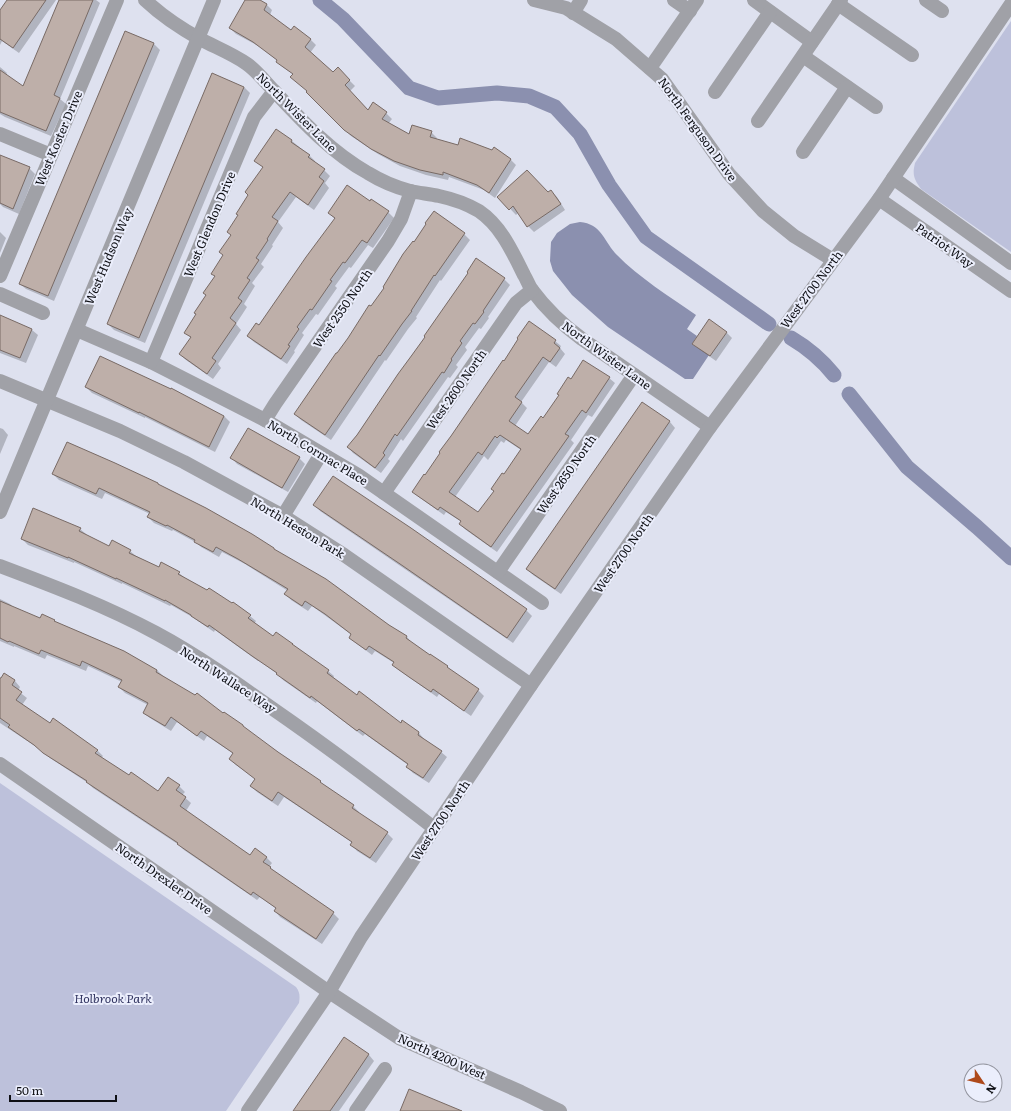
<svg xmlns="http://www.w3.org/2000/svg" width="1011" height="1111" viewBox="0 0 1011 1111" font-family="Literata,serif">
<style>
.green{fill:#bdc1db}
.water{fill:#8b90af}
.shadow{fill:#0003;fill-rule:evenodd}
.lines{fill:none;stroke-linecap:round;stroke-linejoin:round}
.canal{stroke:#8b90af;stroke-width:15}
.building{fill:#beafa9;stroke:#786a65;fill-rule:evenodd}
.minor{stroke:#a0a1a7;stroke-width:14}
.labels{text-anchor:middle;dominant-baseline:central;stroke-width:4;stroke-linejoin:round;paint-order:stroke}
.street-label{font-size:12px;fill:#0e0f14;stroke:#ebeefc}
.park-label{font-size:12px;font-style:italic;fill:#323561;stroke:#ebeefc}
</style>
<rect width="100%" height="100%" fill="#dee1ef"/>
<!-- green -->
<g class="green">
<path d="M1011,21V252L921,189C914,179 912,175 915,163Z"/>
<path d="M0,783L296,987C300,992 300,997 299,1003L226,1111H0Z"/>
</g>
<!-- water -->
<path class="water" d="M580,222C601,224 603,239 615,253C639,278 669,296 696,315L687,329L697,336L692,344L709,355L693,379H685L608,327L572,295L553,271L550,261L551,242L557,233L570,224Z"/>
<!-- shadow -->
<g class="shadow">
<polygon points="8,0 56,0 19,53 2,41 0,45 0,12"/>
<polygon points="60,0 96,0 100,3 60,99 66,104 51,136 5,117 0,114 0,67 7,73 6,75 23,87"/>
<polygon points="246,0 258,0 267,5 272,10 270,15 291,32 310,39 316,45 310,53 333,74 338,69 355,86 349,92 368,111 374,103 386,113 392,119 388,124 410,135 431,132 437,138 436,140 459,146 492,151 494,149 511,160 516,165 495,198 484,190 449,177 448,180 426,175 400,166 378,154 351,136 308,92 294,75 283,67 277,61 278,61 260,47 236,34 230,28"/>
<polygon points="125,32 154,44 160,50 54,301 26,289 20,284"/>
<polygon points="244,87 250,93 145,343 114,330 108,324"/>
<polygon points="276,130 292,141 309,155 315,161 314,163 324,170 330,176 325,183 329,188 314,210 296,197 278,222 283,228 272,245 273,246 261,264 264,267 252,283 255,286 244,304 247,307 236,324 241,330 218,364 221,368 213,379 186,360 180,354 191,338 186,333 207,296 204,293 215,276 224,255 232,236 228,232 239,215 264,168 255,161"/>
<polygon points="0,156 29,168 35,174 19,214 3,207 0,204"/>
<polygon points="551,192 557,197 565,210 534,232 528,226 519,212 516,215 499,197 548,193"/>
<polygon points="370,202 388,212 394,218 373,248 368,245 351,268 349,267 335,286 337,288 318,315 316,314 302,333 304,335 294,351 295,352 287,364 254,342 248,336 259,326 335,219 329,213"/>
<polygon points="0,232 6,238 0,253"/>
<polygon points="464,234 470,240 441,281 440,280 416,317 417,318 408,329 386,361 385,360 331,440 301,420 295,414 371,308"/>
<polygon points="476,259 504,279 510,285 488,317 489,318 481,329 479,328 465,347 467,350 456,365 458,367 450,378 448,377 403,441 401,439 388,459 390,461 381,473 353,453 348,447 357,435 413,356 469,273"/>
<polygon points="0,317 32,330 38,335 26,363 0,353"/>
<polygon points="709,320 727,333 732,338 716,361 699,349 693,343"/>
<path d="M555,341L561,346L560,348L565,354L556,367L549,362L521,402L527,408L515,426L529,436L543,419L571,380L609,378L615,383L592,417L588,415L571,440L574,443L497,552L466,530L460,524L462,522L446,512L444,515L419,497L413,492L425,477L504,362ZM506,440L521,450L479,514L455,497L484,456L488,460L501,441L504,443Z"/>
<polygon points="86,387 171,390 224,416 230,422 215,452 145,417 145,418 92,393"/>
<polygon points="642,403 670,422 675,428 561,594 533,575 527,569"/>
<polygon points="0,428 3,429 8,435 0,454"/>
<polygon points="67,443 277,552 407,637 412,643 478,690 484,696 471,716 439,694 437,697 416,682 399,670 393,664 394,663 375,651 372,655 356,643 350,638 352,635 312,606 308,611 291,600 286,594 288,591 245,564 222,552 219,557 201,547 197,543 173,530 172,531 154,523 148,517 150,514 105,493 102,499 59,480 53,474"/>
<polygon points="232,458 299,458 305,464 288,492 237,464"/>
<polygon points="315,505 526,610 532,616 513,643 320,511"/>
<polygon points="80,529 86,534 85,536 109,548 130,551 136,556 159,568 179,573 185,578 250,616 256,621 254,624 273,637 328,671 334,676 333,678 357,696 401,724 419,733 424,739 424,740 441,752 447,757 429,783 413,773 407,767 408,765 365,734 363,736 317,701 316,703 303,694 283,680 279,675 258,660 258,661 215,630 214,632 198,621 194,618 171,605 170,606 122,583 122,584 74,562 74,563 28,545 22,539"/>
<polygon points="0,599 10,604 15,609 41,620 54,621 56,623 124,652 157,670 163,676 320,782 326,788 353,806 359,812 358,813 387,833 393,839 376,863 357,851 352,845 353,843 284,797 278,806 257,792 251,786 256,779 236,765 230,759 234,754 207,736 204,741 177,722 171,731 150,718 144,713 148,705 125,693 119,687 122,682 88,666 86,671 47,655 45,659 14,646 14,647 0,641"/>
<polygon points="5,675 15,681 20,687 18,691 27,698 22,705 50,724 97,750 103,756 101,758 129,777 159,792 168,778 179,786 185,792 182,795 191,803 186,811 251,856 255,850 267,858 272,863 269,867 276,873 333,913 339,919 322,944 280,917 275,911 277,909 260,897 257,900 184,850 179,845 93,788 88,783 50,758 41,750 0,723 0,681"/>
<polygon points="344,1038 369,1055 374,1061 339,1111 297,1111"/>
</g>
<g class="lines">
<!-- canal -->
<g class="canal">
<polyline points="320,0 343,19 409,88 438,98 497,93 529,96 555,107 580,134 609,185 646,237 769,324"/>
<path d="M791,338C808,348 822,360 834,375"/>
<polyline points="849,394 907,467 977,527 1011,558"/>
</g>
</g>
<!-- building -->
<g class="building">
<polygon points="7,0 46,0 13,48 0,39 0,10"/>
<polygon points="59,0 93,0 54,95 60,98 46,131 0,112 0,70 23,86"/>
<polygon points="245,0 260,0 267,4 264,10 291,30 294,26 311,39 305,47 333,72 338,67 350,80 345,85 368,110 373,102 387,112 382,119 409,134 412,125 432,131 430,137 458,145 460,138 492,150 494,147 511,159 489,193 477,185 443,172 443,175 420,170 394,161 371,149 344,130 306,92 307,91 290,77 293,74 276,62 277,60 253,42 229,28"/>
<polygon points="125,31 154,43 48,296 19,284"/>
<polygon points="212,73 244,87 139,338 107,324"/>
<polygon points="276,129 292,140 291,142 310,155 308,157 325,169 319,177 324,181 308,205 290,192 272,217 278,221 267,239 268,240 256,258 259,260 247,278 250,280 238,298 242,301 230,318 236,323 212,358 216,361 207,374 179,354 191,337 184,333 196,314 194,313 206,295 203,293 215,276 211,274 223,255 219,252 231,235 227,232 238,215 236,214 248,195 245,192 263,167 254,161"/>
<polygon points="0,155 30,167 13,209 0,203"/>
<polygon points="527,170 548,192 551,190 561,204 527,227 513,206 509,210 497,197"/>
<polygon points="347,185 370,201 371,199 389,211 367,243 362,240 345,263 343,262 330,280 332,281 312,310 310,309 297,327 299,329 288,345 290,346 281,359 247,336 256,323 259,325 306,257 335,218 328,213"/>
<polygon points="434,211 465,233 435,276 434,275 411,311 412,311 402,324 380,356 379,355 325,435 294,414 336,353 337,353 348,338 369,305 371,306 384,288 383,287 403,254 413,241 414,242 426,224 425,223"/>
<polygon points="476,258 505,278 483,311 484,312 475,324 473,323 460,341 462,343 451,359 452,360 444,373 442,372 397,436 395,434 383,453 385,455 375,468 347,447 357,435 398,374 412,355 425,337 424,336 468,273 467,272"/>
<polygon points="0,315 32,329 20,358 0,350"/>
<polygon points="709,319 727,332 710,356 692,344"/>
<path d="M529,321L556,340L554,343L560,348L550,362L543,357L515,397L522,402L509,421L528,434L541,416L543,418L559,395L557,394L568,377L571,379L583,360L610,377L586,413L582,410L565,434L569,436L491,547L459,524L461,521L440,507L438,510L412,492L424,474L425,475L440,453L439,452L451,436L503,360L504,361L518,339L517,338ZM500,435L521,449L504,474L502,473L491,489L494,491L478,512L449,492L478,452L482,455L495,436L497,438Z"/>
<polygon points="100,356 171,389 171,388 224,416 209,447 139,412 139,413 85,387"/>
<polygon points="642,402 670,421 555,589 526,569"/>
<polygon points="248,428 300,457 282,488 230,458"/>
<polygon points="67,442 115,463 158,483 158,484 206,508 252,534 274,548 274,549 326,579 389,625 407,636 406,638 430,655 430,654 448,666 447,667 479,689 464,711 433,689 431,692 409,677 392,665 394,662 369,646 366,650 349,638 351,634 325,614 305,601 302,606 284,594 288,589 238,559 216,547 213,552 194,542 195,540 167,525 166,526 147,517 150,512 99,488 96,494 52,474"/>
<polygon points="333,476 411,528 527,609 507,638 403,566 313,505"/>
<polygon points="33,508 81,528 79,531 109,546 112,540 131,550 129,553 159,567 161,562 180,572 178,574 207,590 209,588 232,603 233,602 251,615 248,618 273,636 276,632 293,644 292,644 329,670 327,673 357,695 359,691 401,723 402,720 419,732 418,735 442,751 423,778 406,767 408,764 359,729 357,731 311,696 310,698 296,688 276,674 277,673 252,656 209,625 208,627 191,616 191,615 165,600 165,601 116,578 116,579 68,557 68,558 21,539"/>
<polygon points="0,601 40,618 42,614 55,620 54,621 124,651 157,670 156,672 195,695 197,693 223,713 224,712 243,725 243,726 278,752 321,781 320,782 354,805 352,808 388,832 370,858 350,845 352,842 278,792 272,801 250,786 255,779 229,759 233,753 201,731 197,736 171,717 165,726 143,713 148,703 118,687 122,680 82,661 80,666 41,650 39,654 9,641 8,642 0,638"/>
<polygon points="4,673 15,680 12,685 22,692 16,700 50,723 53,718 98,750 95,753 129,775 131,772 158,791 168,777 180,785 176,790 186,797 180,806 250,855 255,848 267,857 263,862 271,867 270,868 334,912 316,939 274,911 276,908 253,892 251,895 177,844 178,843 86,782 87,781 43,753 34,745 8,727 10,725 0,718 0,678 1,678"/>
<polygon points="344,1037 369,1054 344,1091 330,1111 293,1111"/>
<polygon points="409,1089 462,1111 400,1111"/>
</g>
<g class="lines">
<!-- minor -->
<g class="minor">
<path d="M145,0C161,15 180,28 200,39C215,47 233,54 247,64C258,72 266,83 275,92C303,122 332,153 368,173C381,181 395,187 410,191C419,193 430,194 439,196C453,199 467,204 479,211C501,226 512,251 524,275C527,280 529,286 532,290C546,309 563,325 582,339L710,427"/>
<polyline points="534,0 566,8 616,39 662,79 729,174 763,211 794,236 833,260"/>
<polyline points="674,0 690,11"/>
<polyline points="754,0 812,42"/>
<polyline points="926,0 942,11"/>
<polyline points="838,4 912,55"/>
<polyline points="573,13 581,0"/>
<polyline points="803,56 876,107"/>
<polyline points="650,68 697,0"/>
<polyline points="715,92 770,12"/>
<polyline points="758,121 841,0"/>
<polyline points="0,134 51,155"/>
<polyline points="803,152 847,87"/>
<polyline points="893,178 1011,263"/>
<polyline points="879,199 1011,291"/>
<polyline points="0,276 117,0"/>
<polyline points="0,294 43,313"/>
<polyline points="77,330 151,362 265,420 358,475 542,603"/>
<polyline points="151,362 254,117 274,91"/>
<polyline points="0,381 120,431 184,462 283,516 344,555 531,685"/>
<polyline points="265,420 275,404 388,241 401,219 411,191"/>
<polyline points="384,493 516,303 532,290"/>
<polyline points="0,512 214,0"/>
<polyline points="283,516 321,454"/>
<path d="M0,566C53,586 106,606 156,633C197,655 235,682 273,709C328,747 381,787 434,828"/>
<polyline points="498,572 634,375"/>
<polyline points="0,764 329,992 399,1038 521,1092 560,1111"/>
<polyline points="248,1111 329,992 361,937 531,685 710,427 879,199 1011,4"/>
<polyline points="356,1111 385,1069"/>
</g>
</g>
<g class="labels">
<!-- street labels -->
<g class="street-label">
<text transform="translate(297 112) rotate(45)">North Wister Lane</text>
<text transform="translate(698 129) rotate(54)">North Ferguson Drive</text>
<text transform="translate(58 138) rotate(-67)">West Koster Drive</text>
<text transform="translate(209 224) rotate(-67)">West Glendon Drive</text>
<text transform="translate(945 245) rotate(35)">Patriot Way</text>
<text transform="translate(108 256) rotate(-67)">West Hudson Way</text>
<text transform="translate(811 289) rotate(-53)">West 2700 North</text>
<text transform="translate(342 308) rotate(-55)">West 2550 North</text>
<text transform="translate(607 355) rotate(36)">North Wister Lane</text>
<text transform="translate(456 389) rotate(-55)">West 2600 North</text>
<text transform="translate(318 452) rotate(31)">North Cormac Place</text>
<text transform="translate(566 474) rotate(-55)">West 2650 North</text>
<text transform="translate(298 527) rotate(31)">North Heston Park</text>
<text transform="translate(623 553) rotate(-55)">West 2700 North</text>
<text transform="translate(228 679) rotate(33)">North Wallace Way</text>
<text transform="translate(440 820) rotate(-56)">West 2700 North</text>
<text transform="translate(164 878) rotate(35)">North Drexler Drive</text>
<text transform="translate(442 1056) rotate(24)">North 4200 West</text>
</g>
<!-- park labels -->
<g class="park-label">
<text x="113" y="998">Holbrook Park</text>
</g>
</g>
<!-- north arrow -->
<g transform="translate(983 1083) rotate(125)"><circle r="19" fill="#ebeefc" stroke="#93959f"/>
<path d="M0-3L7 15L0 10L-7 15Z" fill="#ae491b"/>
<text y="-6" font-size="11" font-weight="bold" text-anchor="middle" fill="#0e0f14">N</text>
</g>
<!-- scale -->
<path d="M10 1095v6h106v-6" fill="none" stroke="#0e0f14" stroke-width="2"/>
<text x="16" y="1095" font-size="12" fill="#0e0f14" stroke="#ebeefc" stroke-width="3" paint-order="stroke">50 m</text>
</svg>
